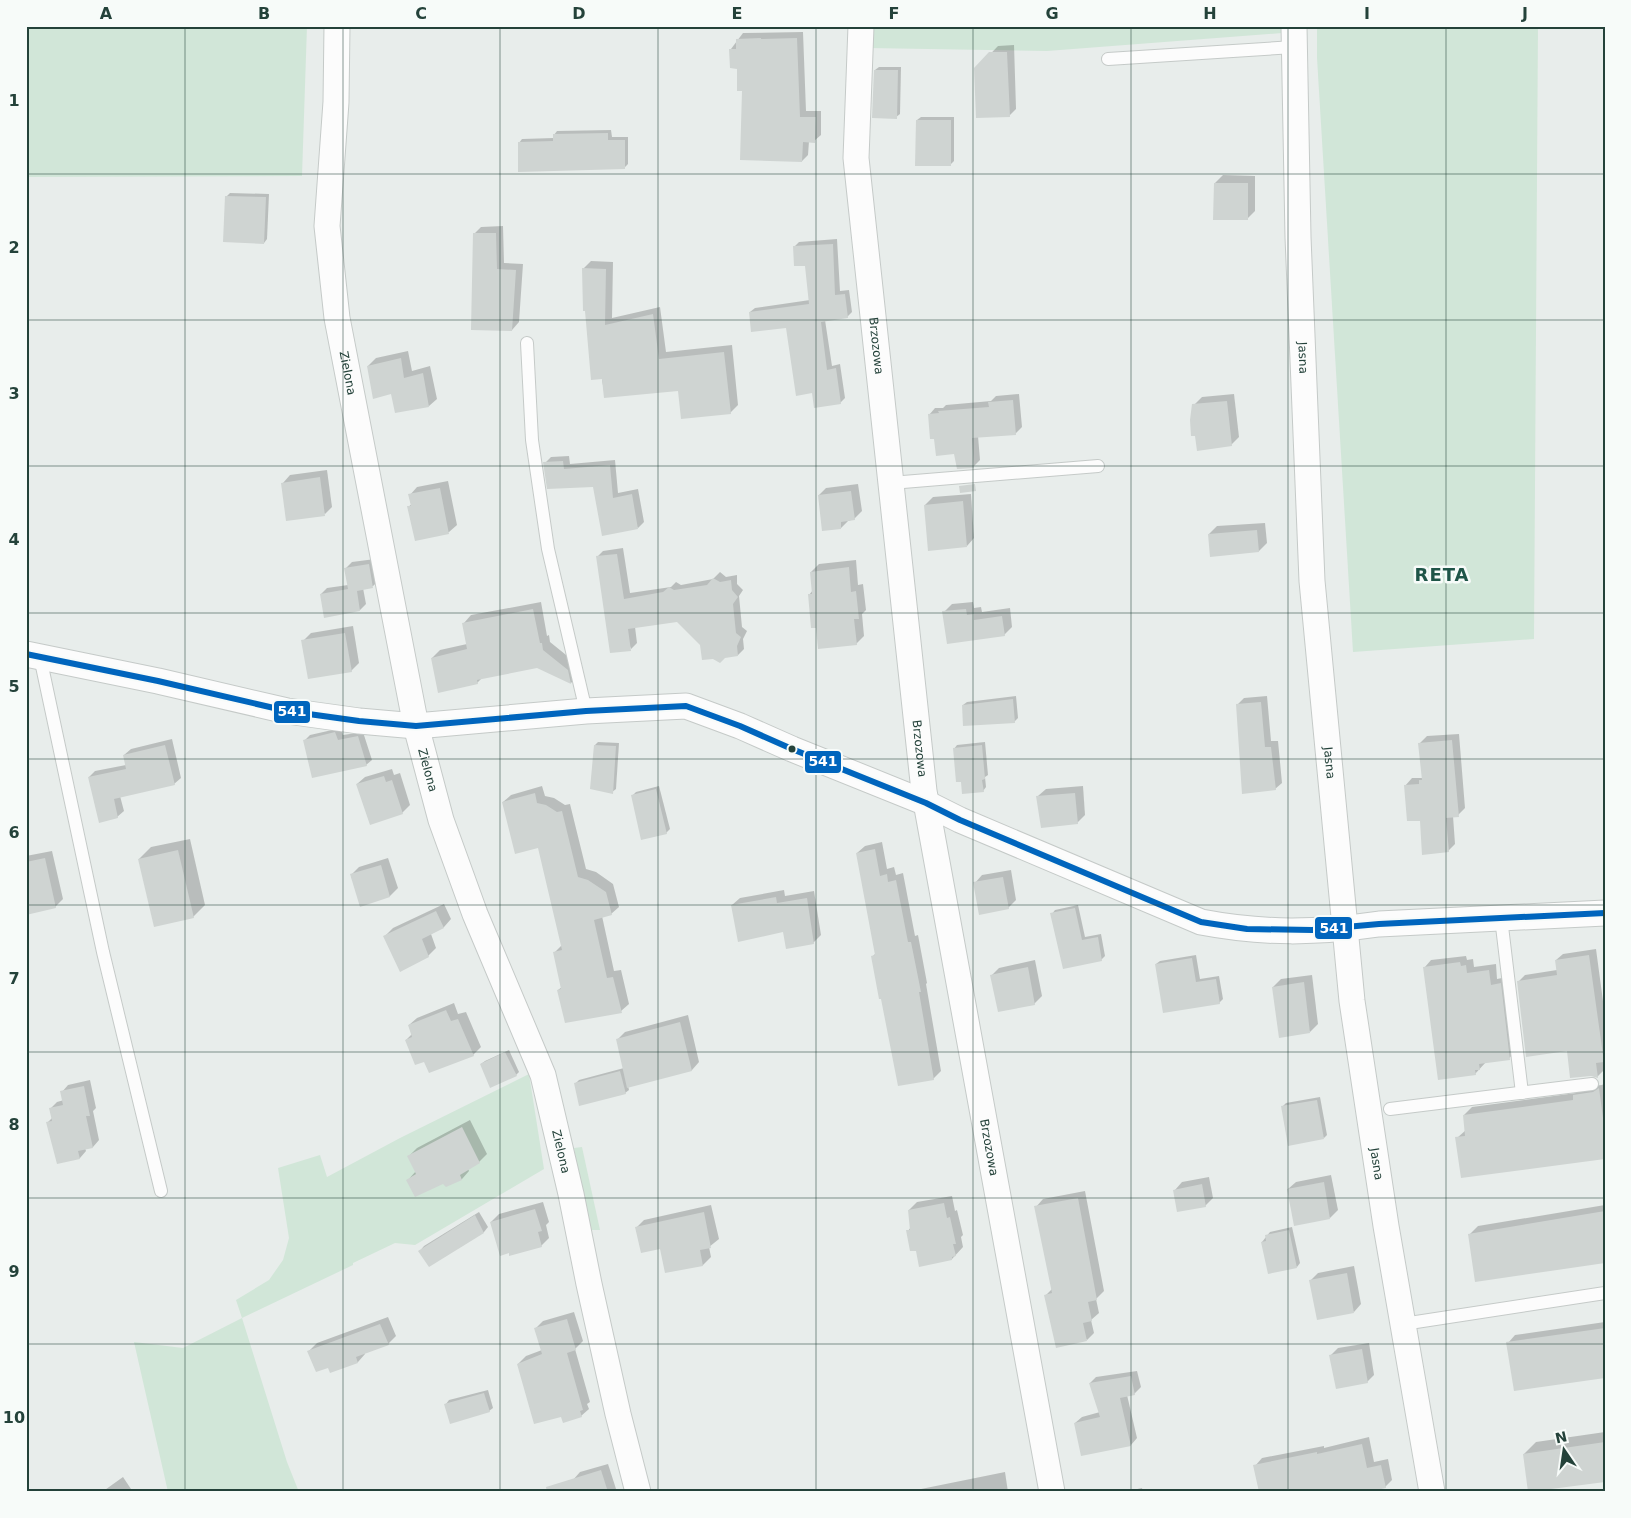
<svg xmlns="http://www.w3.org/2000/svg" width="1631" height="1518" viewBox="0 0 1631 1518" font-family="'DejaVu Sans',sans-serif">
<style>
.green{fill:#d1e6d8}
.shadow{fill:#0003}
.building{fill:#cfd4d2}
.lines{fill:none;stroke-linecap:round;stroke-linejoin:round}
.lane-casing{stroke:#c5cac8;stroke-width:14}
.street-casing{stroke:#c5cac8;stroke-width:27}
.lane{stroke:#fcfcfc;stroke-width:12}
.street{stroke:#fcfcfc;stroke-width:25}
.bus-1-casing{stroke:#f7fbf9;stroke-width:10}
.bus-1{stroke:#0065bd;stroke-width:6}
.grid{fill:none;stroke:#24423a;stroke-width:1;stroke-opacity:0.55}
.bus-dot{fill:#24423a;stroke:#f7fbf9;stroke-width:2}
.labels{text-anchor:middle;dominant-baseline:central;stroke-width:5;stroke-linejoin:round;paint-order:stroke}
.street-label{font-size:12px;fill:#24423a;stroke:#f7fbf9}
.district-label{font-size:18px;font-weight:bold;letter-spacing:1px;fill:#1f5548;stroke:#f7fbf9}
.line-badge{stroke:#f7fbf9;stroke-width:2}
.badge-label{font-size:14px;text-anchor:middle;font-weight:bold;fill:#fff}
.neatline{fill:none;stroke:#24423a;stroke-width:2}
.grid-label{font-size:16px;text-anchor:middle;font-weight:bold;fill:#24423a}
</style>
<rect width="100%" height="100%" fill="#e8edeb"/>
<!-- green -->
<g class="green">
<polygon points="26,26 307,26 302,176 26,177"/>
<polygon points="869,26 1281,26 1282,33 1047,51 868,48"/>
<polygon points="1317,26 1538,26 1534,639 1353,652 1317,58"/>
<polygon points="529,1074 544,1169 415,1245 395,1243 353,1263 353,1265 242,1318 287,1462 299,1492 168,1492 134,1342 183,1348 242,1318 236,1300 269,1280 283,1260 289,1238 278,1168 320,1155 327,1177 400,1138"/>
<polygon points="582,1147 600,1230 589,1230 574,1148"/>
</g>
<!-- shadow -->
<g class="shadow">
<polygon points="803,32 806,111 821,111 821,135 814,141 809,141 808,155 802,161 743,89 738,67 731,49 743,33"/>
<polygon points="1014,45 1016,109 1009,116 976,69 998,46"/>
<polygon points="879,67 901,67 900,114 896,117 875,70"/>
<polygon points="921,117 954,117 954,161 950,165 917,120"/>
<polygon points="611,130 612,137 628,137 628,164 625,167 519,143 522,139 554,138 554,135 557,131"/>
<polygon points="1223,175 1255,176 1255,211 1247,219 1215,183"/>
<polygon points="230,193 269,194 267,239 264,243 226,197"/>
<polygon points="503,226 504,263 523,264 519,322 512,330 474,234 481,227"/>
<polygon points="837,239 840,291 849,290 852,312 847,317 825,320 832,366 840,364 845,398 840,403 813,392 787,327 750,312 755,308 810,300 806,264 794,247 799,242"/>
<polygon points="591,261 613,262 612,318 660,307 666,352 732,345 738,405 730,413 679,390 605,397 583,269"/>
<polygon points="408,351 412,371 430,366 437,399 429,406 392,393 368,366 376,358"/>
<polygon points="1019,394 1022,427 1015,434 978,436 980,460 973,467 935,438 929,415 935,408 943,408 946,405 991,401 996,396"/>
<polygon points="1234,394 1239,437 1231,445 1194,405 1202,397"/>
<polygon points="569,456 570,464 615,460 618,493 638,489 644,522 638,528 594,485 545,463 551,457"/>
<polygon points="327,470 332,507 325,514 283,483 290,475"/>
<polygon points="448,481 457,525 449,532 416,539 408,507 412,504 410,495 417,487"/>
<polygon points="858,484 862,511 854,519 848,521 841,528 819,495 826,488"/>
<polygon points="971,494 974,538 967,546 925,505 933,497"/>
<polygon points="1265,523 1267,543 1259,551 1209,534 1217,526"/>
<polygon points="623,548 630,593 671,587 676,582 681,585 713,579 720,572 726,577 737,575 737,584 743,590 739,596 742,627 747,631 743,639 744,649 738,655 702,645 678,621 635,627 637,643 631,649 597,557 603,551"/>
<polygon points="375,559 379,580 373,586 363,588 366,604 360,610 321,594 327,588 348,585 346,568 352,562"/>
<polygon points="856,560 858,585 863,584 866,610 862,614 864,636 856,644 817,626 809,595 813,590 811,572 819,564"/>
<polygon points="541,602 547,636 549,635 550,642 576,663 579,675 571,683 538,667 483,677 477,683 432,658 440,650 467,644 464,623 471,615"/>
<polygon points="973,602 974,608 981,607 982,612 1010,608 1012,627 1004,635 944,612 952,604"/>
<polygon points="353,626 359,663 351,671 303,641 311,633"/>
<polygon points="1016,696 1018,718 1014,722 963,705 967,702"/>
<polygon points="1267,696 1271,741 1278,741 1282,783 1275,789 1237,705 1244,698"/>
<polygon points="341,728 343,735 363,732 372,760 366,765 305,740 310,735"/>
<polygon points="1459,734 1465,808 1458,815 1453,816 1455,844 1448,851 1421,819 1405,786 1412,778 1423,778 1420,743 1427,736"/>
<polygon points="172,739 181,778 174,784 120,796 124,811 117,817 89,777 95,771 126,765 124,755 131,749"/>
<polygon points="598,742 619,743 616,789 612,792 595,745"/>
<polygon points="985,742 988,775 985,777 986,787 983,791 954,749 957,745"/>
<polygon points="392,769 394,775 400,773 410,805 402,813 357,784 365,777"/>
<polygon points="542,786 545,796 554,798 565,805 570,804 586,869 596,872 613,884 619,907 611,914 602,916 614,971 621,970 629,1004 621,1011 558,990 562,987 554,953 562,945 539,846 503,802 511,795"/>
<polygon points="659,786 670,829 666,833 632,796 636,792"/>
<polygon points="1083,786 1085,815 1077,823 1038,796 1046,789"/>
<polygon points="190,839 205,905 193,917 139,859 151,847"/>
<polygon points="882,842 887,869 894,867 896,875 903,873 915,936 918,935 927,983 926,984 941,1071 933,1079 882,998 872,957 876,953 857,853 865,846"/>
<polygon points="52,851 63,899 55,907 26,913 26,856"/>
<polygon points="388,858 398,888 390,896 361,905 351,875 359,867"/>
<polygon points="1011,870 1016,900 1008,908 975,883 982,875"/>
<polygon points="784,890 785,896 814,891 821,935 813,943 784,931 732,905 740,898"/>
<polygon points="444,904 451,919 444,927 431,934 436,948 428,956 400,970 385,936 393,928"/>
<polygon points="1078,905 1085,937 1101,934 1105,956 1101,960 1052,914 1055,910"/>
<polygon points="1596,949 1605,1016 1605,1059 1603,1061 1604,1070 1597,1077 1568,1050 1518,982 1525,975 1557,970 1556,960 1563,954"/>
<polygon points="1196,955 1200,979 1219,976 1223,999 1219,1003 1156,964 1160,961"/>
<polygon points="1466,956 1467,960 1473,959 1474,967 1496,964 1497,979 1507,977 1516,1052 1509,1058 1486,1062 1475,1074 1425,967 1431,960"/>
<polygon points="1035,960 1042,996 1034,1004 992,975 999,968"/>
<polygon points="1312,975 1318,1024 1310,1032 1273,987 1281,979"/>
<polygon points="454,1003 458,1014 466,1012 481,1047 473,1055 424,1060 406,1040 412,1034 409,1025 417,1018"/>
<polygon points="688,1015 699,1062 692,1070 628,1086 629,1090 625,1093 575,1084 579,1080 624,1068 617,1040 625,1032"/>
<polygon points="509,1050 519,1072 516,1075 481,1064 485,1061"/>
<polygon points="90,1080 96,1108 93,1111 99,1140 93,1147 85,1148 86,1151 80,1158 58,1162 48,1122 53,1117 51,1108 57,1102 64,1100 62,1092 68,1085"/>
<polygon points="1605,1083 1605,1158 1457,1138 1466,1130 1464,1115 1472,1107 1576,1093 1582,1087 1602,1085"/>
<polygon points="1320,1097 1327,1135 1324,1138 1282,1107 1286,1103"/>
<polygon points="470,1120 487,1154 479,1162 468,1169 469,1171 462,1179 447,1185 444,1182 408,1180 416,1171 409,1156 417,1148"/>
<polygon points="1331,1175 1338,1210 1330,1218 1288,1189 1296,1182"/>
<polygon points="1209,1177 1213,1198 1205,1206 1175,1190 1182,1182"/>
<polygon points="1085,1191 1104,1291 1096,1299 1099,1313 1091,1320 1094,1333 1087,1340 1046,1295 1052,1289 1036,1207 1043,1199"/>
<polygon points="952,1196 955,1211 957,1210 963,1235 961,1237 963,1247 952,1259 917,1249 908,1231 911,1227 909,1210 917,1202"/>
<polygon points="543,1202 549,1222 546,1225 549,1238 541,1246 491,1222 499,1214"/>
<polygon points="711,1205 719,1239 709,1247 711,1257 703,1265 666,1272 661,1247 636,1228 644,1220"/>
<polygon points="1605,1205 1605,1261 1470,1234 1478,1226"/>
<polygon points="479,1212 488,1227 484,1232 429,1265 420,1251 424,1246"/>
<polygon points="1292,1227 1300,1263 1297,1267 1262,1242 1270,1232"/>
<polygon points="1354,1266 1361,1304 1354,1312 1311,1280 1318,1273"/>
<polygon points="574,1312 583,1341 575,1349 590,1402 587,1404 589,1409 581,1416 562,1415 518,1364 526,1356 542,1350 535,1329 543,1321"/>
<polygon points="388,1317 396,1336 388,1344 365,1353 365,1354 358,1362 331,1371 328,1366 309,1351 317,1343"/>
<polygon points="1605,1322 1605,1376 1508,1343 1515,1335"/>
<polygon points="1369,1343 1374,1375 1367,1382 1331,1355 1338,1348"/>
<polygon points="1137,1371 1141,1387 1134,1394 1127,1395 1137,1438 1131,1445 1075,1423 1082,1417 1100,1412 1090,1383 1096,1377"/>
<polygon points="488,1390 493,1408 489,1411 446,1404 449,1400"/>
<polygon points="1605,1432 1605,1480 1524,1454 1536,1442"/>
<polygon points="1369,1437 1374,1462 1388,1459 1392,1480 1385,1487 1368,1490 1368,1492 1260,1492 1255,1466 1262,1458 1324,1446 1324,1448"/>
<polygon points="608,1464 617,1492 572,1492 573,1480 580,1472"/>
<polygon points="1005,1472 1008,1492 918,1492 921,1489"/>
<polygon points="123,1477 133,1492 102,1492"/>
<polygon points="1142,1488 1143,1492 1123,1492"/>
</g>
<!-- building -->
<g class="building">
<polygon points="761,38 761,39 797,38 800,117 816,117 815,143 803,142 802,162 740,160 742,91 737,91 737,69 730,68 729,49 736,49 736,39"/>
<polygon points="989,52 1007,52 1010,117 976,118 974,68"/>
<polygon points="874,70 898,70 897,119 872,118"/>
<polygon points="916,120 951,120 951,166 915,166"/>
<polygon points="608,133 608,140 625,140 625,169 518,172 518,142 553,141 553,134"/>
<polygon points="1214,183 1248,183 1248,220 1213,220"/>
<polygon points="225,196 266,197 264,244 223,242"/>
<polygon points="473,233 496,233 497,269 516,270 512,331 471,330"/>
<polygon points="833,244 835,295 845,294 848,318 821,322 827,370 836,368 841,404 814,408 812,393 796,396 786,328 751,332 749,312 809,304 805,266 794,266 793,246"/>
<polygon points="582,268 606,269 605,325 653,314 659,359 724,352 731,414 681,419 678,391 604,398 602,379 591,380 585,311 583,311"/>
<polygon points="401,358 404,378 423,373 429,407 395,413 391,394 373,399 367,366"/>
<polygon points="1013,400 1016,435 972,438 974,468 957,469 954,454 936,456 934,439 930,439 928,414 939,413 938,411 989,407 988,402"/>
<polygon points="1227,401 1232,446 1197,451 1195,436 1191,436 1190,420 1192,404"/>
<polygon points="563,461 564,469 610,465 613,498 632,494 638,529 602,536 593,487 547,489 543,462"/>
<polygon points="320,477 325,516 286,521 281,483"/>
<polygon points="975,484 976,491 960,493 959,486"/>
<polygon points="440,488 449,534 415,541 407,506 411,506 408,494"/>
<polygon points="851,491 855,520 841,522 841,529 822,531 818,495"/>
<polygon points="963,501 967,547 928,551 924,505"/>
<polygon points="1257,530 1259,552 1210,557 1208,534"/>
<polygon points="617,554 624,599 663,592 669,587 674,590 707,585 713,578 720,582 731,580 732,590 738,597 733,604 736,633 741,637 737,646 738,656 725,658 720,663 713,659 702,660 700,645 677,622 628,629 631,651 610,653 596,556"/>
<polygon points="369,564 373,588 357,591 360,611 324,618 320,594 348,589 344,568"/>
<polygon points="849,567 851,592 856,591 859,619 854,619 857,645 818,649 816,628 811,628 808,594 812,594 810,572"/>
<polygon points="533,609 540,643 542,643 543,650 568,670 571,684 537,668 477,680 478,684 438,693 431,658 467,649 462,623"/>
<polygon points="966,609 967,615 974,614 974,620 1002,616 1005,636 947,644 942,611"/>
<polygon points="345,633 352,672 308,679 301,640"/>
<polygon points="1013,699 1015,723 963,726 962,705"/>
<polygon points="1261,702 1265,747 1271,747 1276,790 1242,794 1236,704"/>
<polygon points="335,732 338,740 358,736 367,766 312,778 303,740"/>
<polygon points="1452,740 1459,817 1446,818 1449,852 1422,855 1420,821 1407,821 1404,785 1419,784 1419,780 1422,780 1418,743"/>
<polygon points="165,745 175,785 114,799 118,818 99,823 88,777 126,769 123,755"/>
<polygon points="594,745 616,746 613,794 590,789"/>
<polygon points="982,745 985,779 982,780 984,792 962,794 961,782 956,782 953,748"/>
<polygon points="384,776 386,782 392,780 403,814 370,825 356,784"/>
<polygon points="656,789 667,834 641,840 631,795"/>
<polygon points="535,793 537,803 546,805 557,812 562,811 578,877 588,880 606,892 612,915 594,920 607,978 613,977 622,1013 565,1023 557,990 561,989 553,952 562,950 538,848 515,854 502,802"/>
<polygon points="1075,793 1078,824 1041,828 1036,796"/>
<polygon points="875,849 880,876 887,874 888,882 896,880 908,942 911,942 921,992 919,992 934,1080 898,1086 881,999 879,999 871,956 875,955 856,853"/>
<polygon points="178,850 194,918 154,927 138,859"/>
<polygon points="45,858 56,908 26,915 26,862"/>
<polygon points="381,865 390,897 360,907 350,874"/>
<polygon points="1003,877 1009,909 979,915 973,882"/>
<polygon points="776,897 777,903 807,898 814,944 786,949 783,932 738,942 731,905"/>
<polygon points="1075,908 1082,940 1098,937 1102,961 1063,969 1050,913"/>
<polygon points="436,911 444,928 422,939 429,957 400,972 383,936"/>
<polygon points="1589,955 1604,1062 1596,1063 1598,1078 1591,1076 1570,1078 1567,1051 1526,1057 1517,981 1557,975 1555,960"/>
<polygon points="1192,958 1196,982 1216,979 1220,1004 1163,1013 1155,964"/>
<polygon points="1460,962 1461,966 1466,965 1467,973 1489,970 1491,985 1501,983 1510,1060 1479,1064 1480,1070 1475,1070 1476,1075 1438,1080 1423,967"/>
<polygon points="1028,967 1035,1005 998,1012 990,975"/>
<polygon points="1304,982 1310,1033 1279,1038 1272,987"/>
<polygon points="446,1010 451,1021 458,1019 474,1056 429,1073 424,1062 415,1065 405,1040 412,1037 408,1025"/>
<polygon points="680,1022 692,1071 627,1088 616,1039"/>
<polygon points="505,1052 517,1076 490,1088 480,1064"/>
<polygon points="620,1071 626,1094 579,1106 574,1083"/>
<polygon points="84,1086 90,1116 86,1116 93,1148 78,1151 80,1159 57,1164 46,1122 52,1121 49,1108 63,1105 60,1091"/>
<polygon points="1599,1088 1603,1118 1605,1118 1605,1159 1461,1178 1455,1137 1465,1136 1463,1115 1573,1100 1573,1095 1593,1092"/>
<polygon points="1317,1100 1324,1139 1288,1146 1281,1106"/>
<polygon points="462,1127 480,1163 460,1175 462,1180 446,1187 443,1184 415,1197 406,1180 416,1174 407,1156"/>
<polygon points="1324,1182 1330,1219 1294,1226 1287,1189"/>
<polygon points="1202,1184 1206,1207 1177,1212 1173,1190"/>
<polygon points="1078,1198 1097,1300 1088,1302 1092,1321 1083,1323 1087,1341 1056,1348 1044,1295 1052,1293 1034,1206"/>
<polygon points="944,1203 947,1218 950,1217 956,1244 953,1244 956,1256 952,1257 952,1260 919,1267 916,1251 910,1251 906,1230 910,1230 908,1210"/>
<polygon points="535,1209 542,1231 538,1232 542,1247 509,1256 509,1253 500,1256 490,1222"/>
<polygon points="1605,1211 1605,1263 1475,1282 1468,1234"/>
<polygon points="704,1212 711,1248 700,1250 703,1266 665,1273 660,1249 641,1253 635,1227"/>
<polygon points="475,1215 484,1233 429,1267 418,1251"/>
<polygon points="1289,1230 1297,1268 1268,1274 1261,1242 1266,1241 1265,1235"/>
<polygon points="1347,1273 1354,1313 1317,1320 1309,1280"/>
<polygon points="567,1319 576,1350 567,1353 583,1410 580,1411 582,1417 563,1423 561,1417 534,1424 517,1364 542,1354 534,1328"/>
<polygon points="380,1324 389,1345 356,1357 358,1363 330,1373 328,1368 316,1372 307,1351"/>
<polygon points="1605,1328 1605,1378 1514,1391 1506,1342"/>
<polygon points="1362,1349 1368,1383 1336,1389 1329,1355"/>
<polygon points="1131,1376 1135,1395 1120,1398 1131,1446 1081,1456 1074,1423 1100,1417 1089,1383"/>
<polygon points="484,1393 490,1412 450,1424 444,1404"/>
<polygon points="1605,1442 1605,1482 1528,1492 1523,1454"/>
<polygon points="1362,1444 1367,1468 1381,1465 1386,1488 1367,1492 1259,1492 1253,1465 1317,1452 1317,1454"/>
<polygon points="601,1470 608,1492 547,1492 546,1487"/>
</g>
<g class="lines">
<!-- lane casing -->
<g class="lane-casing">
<g id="lane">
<polyline points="1108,59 1294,47"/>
<polyline points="527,343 532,440 548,549 586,711"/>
<polyline points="891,483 1098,466"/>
<polyline points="40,657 103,952 161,1191"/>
<polyline points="1501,918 1522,1093"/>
<polyline points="1390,1109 1592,1084"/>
<polyline points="1403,1324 1605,1293"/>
</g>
</g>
<!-- street casing -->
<g class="street-casing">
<g id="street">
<path id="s1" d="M337,26L336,102L327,226L337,318L416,726L441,820L475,914L543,1075L571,1194L589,1284L618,1414L638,1492"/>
<path id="s2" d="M861,26L856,158L924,791L1052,1492"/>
<path id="s3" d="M1294,26L1298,237L1312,581L1352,1001L1386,1226L1432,1492"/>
<path d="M26,654L158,681L287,711L359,721L416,726L586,711L686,706L740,726L792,749L926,803L960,820L1201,922C1264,934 1317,933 1379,924L1605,913"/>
</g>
</g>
<!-- lane -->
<use href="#lane" class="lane"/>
<!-- street -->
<use href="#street" class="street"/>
<!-- bus-1 casing -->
<g class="bus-1-casing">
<polyline id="bus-1" points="26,654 158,681 287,711 359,721 416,726 586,711 686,706 740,726 792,749 926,803 960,820 1201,922 1247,929 1312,930 1379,924 1605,913"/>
</g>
<!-- bus-1 -->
<use href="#bus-1" class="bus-1"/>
</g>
<!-- grid -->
<path class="grid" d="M185,26V1492M343,26V1492M500,26V1492M658,26V1492M816,26V1492M973,26V1492M1131,26V1492M1288,26V1492M1446,26V1492M26,174H1605M26,320H1605M26,466H1605M26,613H1605M26,759H1605M26,905H1605M26,1052H1605M26,1198H1605M26,1344H1605"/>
<!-- markers -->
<circle class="bus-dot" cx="792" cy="749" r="4.5"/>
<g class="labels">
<!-- street labels -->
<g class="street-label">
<text stroke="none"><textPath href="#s2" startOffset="321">Brzozowa</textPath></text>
<text stroke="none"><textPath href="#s3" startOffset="332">Jasna</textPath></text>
<text stroke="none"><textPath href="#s1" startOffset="349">Zielona</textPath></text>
<text stroke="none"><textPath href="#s2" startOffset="726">Brzozowa</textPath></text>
<text stroke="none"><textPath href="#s3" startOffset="738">Jasna</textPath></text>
<text stroke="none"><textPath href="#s1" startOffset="754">Zielona</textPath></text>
<text stroke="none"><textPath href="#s2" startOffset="1131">Brzozowa</textPath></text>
<text stroke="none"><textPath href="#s1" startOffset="1159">Zielona</textPath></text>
<text stroke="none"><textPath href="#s3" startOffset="1142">Jasna</textPath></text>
</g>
<!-- district labels -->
<g class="district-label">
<text x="1442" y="574">RETA</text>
</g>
</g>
<g class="line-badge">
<rect x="273" y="700" width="38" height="24" rx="5" fill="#0065bd"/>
<rect x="804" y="750" width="38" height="24" rx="5" fill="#0065bd"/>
<rect x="1314" y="916" width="39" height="24" rx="5" fill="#0065bd"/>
</g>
<g class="badge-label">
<text x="292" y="716">541</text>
<text x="823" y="766">541</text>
<text x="1334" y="933">541</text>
</g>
<!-- border -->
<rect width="1631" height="1518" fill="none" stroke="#f7fbf9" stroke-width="55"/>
<!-- north arrow -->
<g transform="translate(1564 1450) rotate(347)" stroke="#f7fbf9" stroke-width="4" paint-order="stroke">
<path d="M0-4L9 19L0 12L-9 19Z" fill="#24423a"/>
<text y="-8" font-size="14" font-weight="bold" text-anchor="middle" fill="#24423a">N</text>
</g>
<rect x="28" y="28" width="1576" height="1462" class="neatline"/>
<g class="grid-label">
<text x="106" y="19">A</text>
<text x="264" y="19">B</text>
<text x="421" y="19">C</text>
<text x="579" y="19">D</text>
<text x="737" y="19">E</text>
<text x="894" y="19">F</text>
<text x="1052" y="19">G</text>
<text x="1210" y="19">H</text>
<text x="1367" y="19">I</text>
<text x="1525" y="19">J</text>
<text x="14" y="106">1</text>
<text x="14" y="253">2</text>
<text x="14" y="399">3</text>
<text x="14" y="545">4</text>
<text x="14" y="692">5</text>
<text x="14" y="838">6</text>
<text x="14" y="984">7</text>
<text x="14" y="1130">8</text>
<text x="14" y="1277">9</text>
<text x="14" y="1423">10</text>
</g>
</svg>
